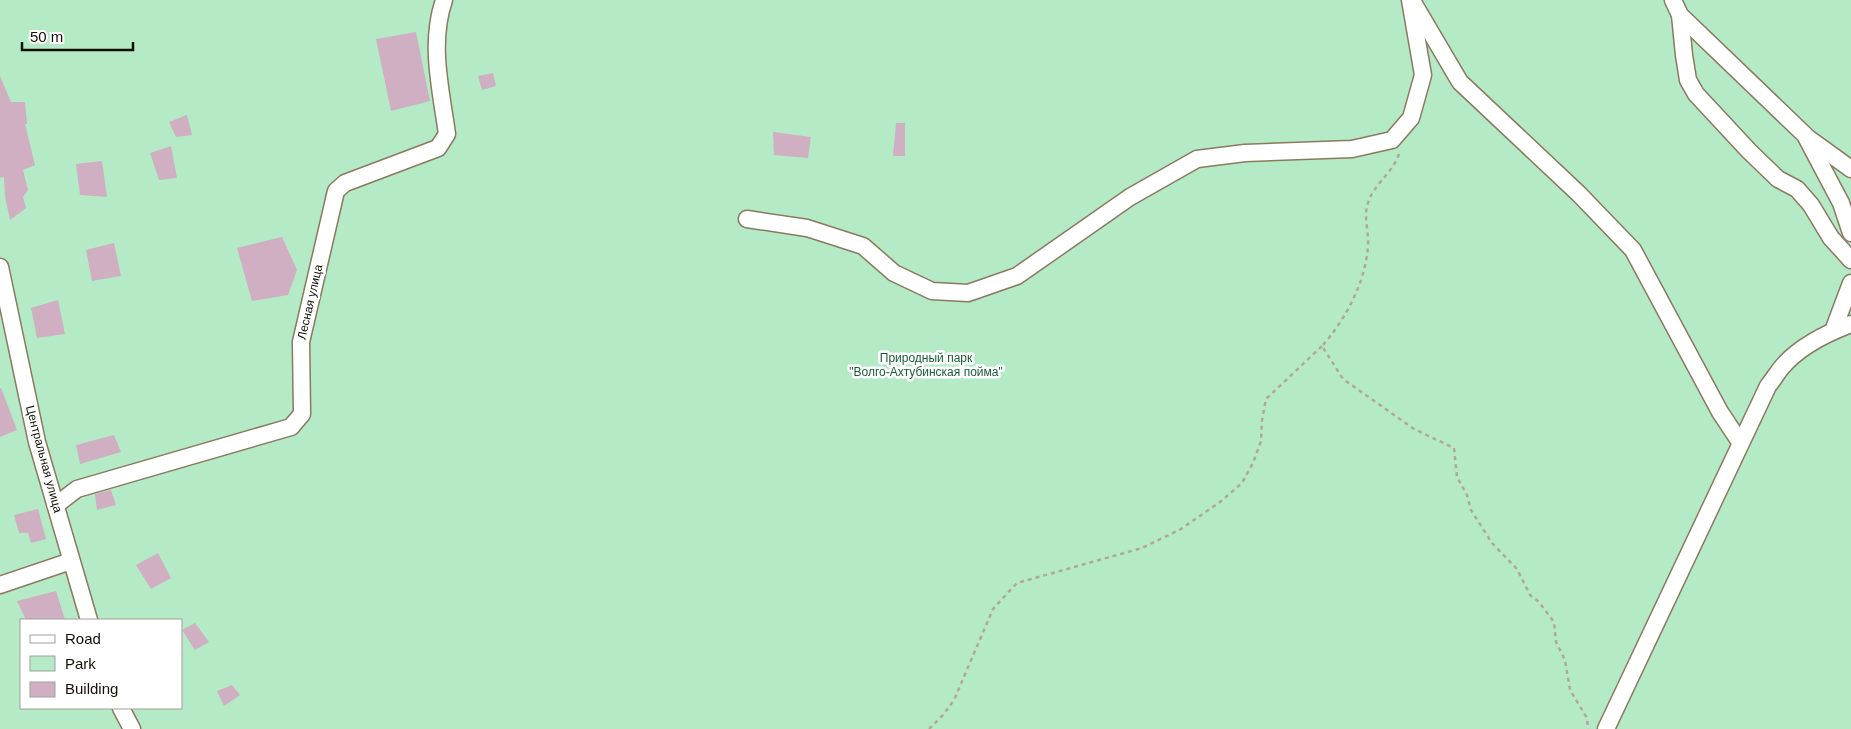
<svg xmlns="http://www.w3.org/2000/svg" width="1851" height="729" viewBox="0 0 1851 729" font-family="Arial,sans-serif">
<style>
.green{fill:#b4eac6;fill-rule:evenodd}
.building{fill:#cfafc1}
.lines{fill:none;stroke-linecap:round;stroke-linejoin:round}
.minor-casing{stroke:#8a7a5f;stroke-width:19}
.path{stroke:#b0a898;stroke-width:2.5;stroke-dasharray:4 4;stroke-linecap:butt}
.minor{stroke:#fff;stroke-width:16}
.labels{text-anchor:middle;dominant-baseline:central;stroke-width:5;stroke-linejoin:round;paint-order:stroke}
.street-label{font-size:12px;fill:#151006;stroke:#fff}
.park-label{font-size:12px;fill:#185b37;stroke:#fff}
</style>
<rect width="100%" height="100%" fill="#fff5e2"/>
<!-- green -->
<path class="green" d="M0,0H1851V729H0ZM21,620H181V708H21Z"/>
<!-- building -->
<g class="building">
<polygon points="416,32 430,101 391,111 376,39"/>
<polygon points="493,73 496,86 482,90 478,76"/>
<polygon points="0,76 11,102 25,102 27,124 25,124 35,165 23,170 28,190 23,197 26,208 10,220 5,196 4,177 0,178"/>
<polygon points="187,115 192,135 176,137 169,122"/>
<polygon points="896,123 905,123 905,156 893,156"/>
<polygon points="773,132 811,137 808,158 774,155"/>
<polygon points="171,146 177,178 159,180 150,153"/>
<polygon points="102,161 107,197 80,195 76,164"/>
<polygon points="282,237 297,270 288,295 252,301 237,248"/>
<polygon points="114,243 121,276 92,281 86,250"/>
<polygon points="58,300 65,334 37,338 31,308"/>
<polygon points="0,388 1,388 17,430 0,437"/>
<polygon points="114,435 121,452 80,464 76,445"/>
<polygon points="111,490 116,505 97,510 95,494"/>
<polygon points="38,509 46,539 31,543 28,533 19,533 14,515"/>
<polygon points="158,553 171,578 151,589 136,565"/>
<polygon points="56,591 65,620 26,620 17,601"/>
<polygon points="195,623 209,642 195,650 182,630"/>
<polygon points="232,685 240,695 224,706 217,691"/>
</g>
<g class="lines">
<!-- minor casing -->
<g class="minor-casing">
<g id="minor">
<polyline points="1673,0 1680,15 1805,135 1841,203 1851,233"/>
<polyline points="1414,4 1460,82 1579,194 1633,250 1720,412 1740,442"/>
<polyline points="1680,15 1684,55 1688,80 1696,94 1749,151 1778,179 1797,189 1811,205 1831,238 1851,260"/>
<polyline points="1808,138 1851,169"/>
<polyline points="747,219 807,228 863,246 894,273 932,291 968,293 1017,276 1130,197 1197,159 1245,153 1352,149 1392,140 1411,118 1423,75 1410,0"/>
<polyline points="0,267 37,442 89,620"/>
<polyline points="1833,331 1851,283"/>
<path d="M56,505L77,489L291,427L302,414L301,342L336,191L345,183L438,148L447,134C441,90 429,44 444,0"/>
<polyline points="0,585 71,561"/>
<polyline points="121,708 132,729"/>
<path d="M1606,729L1768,386C1773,380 1777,373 1782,367C1799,347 1827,333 1851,324"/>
</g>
</g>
<!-- path -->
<g class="path">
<path d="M1399,154C1392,174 1373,185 1368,203C1363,216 1369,231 1368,245C1366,281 1346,319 1322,346L1343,379L1414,429L1454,448L1457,477L1467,495L1471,510L1492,543L1517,569L1530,595L1539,602L1554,622L1556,642L1565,660L1570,690L1587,718L1588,729"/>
<polyline points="929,729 943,715 954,700 993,609 1017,583 1142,548 1181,529 1220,502 1242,483 1253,463 1261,441 1262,420 1266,399 1322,346"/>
</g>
<!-- minor -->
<use href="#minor" class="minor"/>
</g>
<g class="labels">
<!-- street labels -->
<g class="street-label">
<text transform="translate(310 302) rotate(-77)">Лесная улица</text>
<text transform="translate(44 459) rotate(75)">Центральная улица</text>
</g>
<!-- park labels -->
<g class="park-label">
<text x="926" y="358">Природный парк<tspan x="926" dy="14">"Волго-Ахтубинская пойма"</tspan></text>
</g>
</g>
<!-- legend -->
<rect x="20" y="619" width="162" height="90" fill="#ffffff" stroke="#a19f9b"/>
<rect x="30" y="635" width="25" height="8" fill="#ffffff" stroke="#a19f9b"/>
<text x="65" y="644" font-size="15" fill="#151006">Road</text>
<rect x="30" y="656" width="25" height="15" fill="#b4eac6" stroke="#a19f9b"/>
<text x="65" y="669" font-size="15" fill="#151006">Park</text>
<rect x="30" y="682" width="25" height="15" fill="#cfafc1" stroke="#a19f9b"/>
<text x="65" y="694" font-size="15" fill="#151006">Building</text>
<!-- scale -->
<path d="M22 42v8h111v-8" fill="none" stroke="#151006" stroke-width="2.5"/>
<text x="30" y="42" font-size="15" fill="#151006" stroke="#ffffff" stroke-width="4" paint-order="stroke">50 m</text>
</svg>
